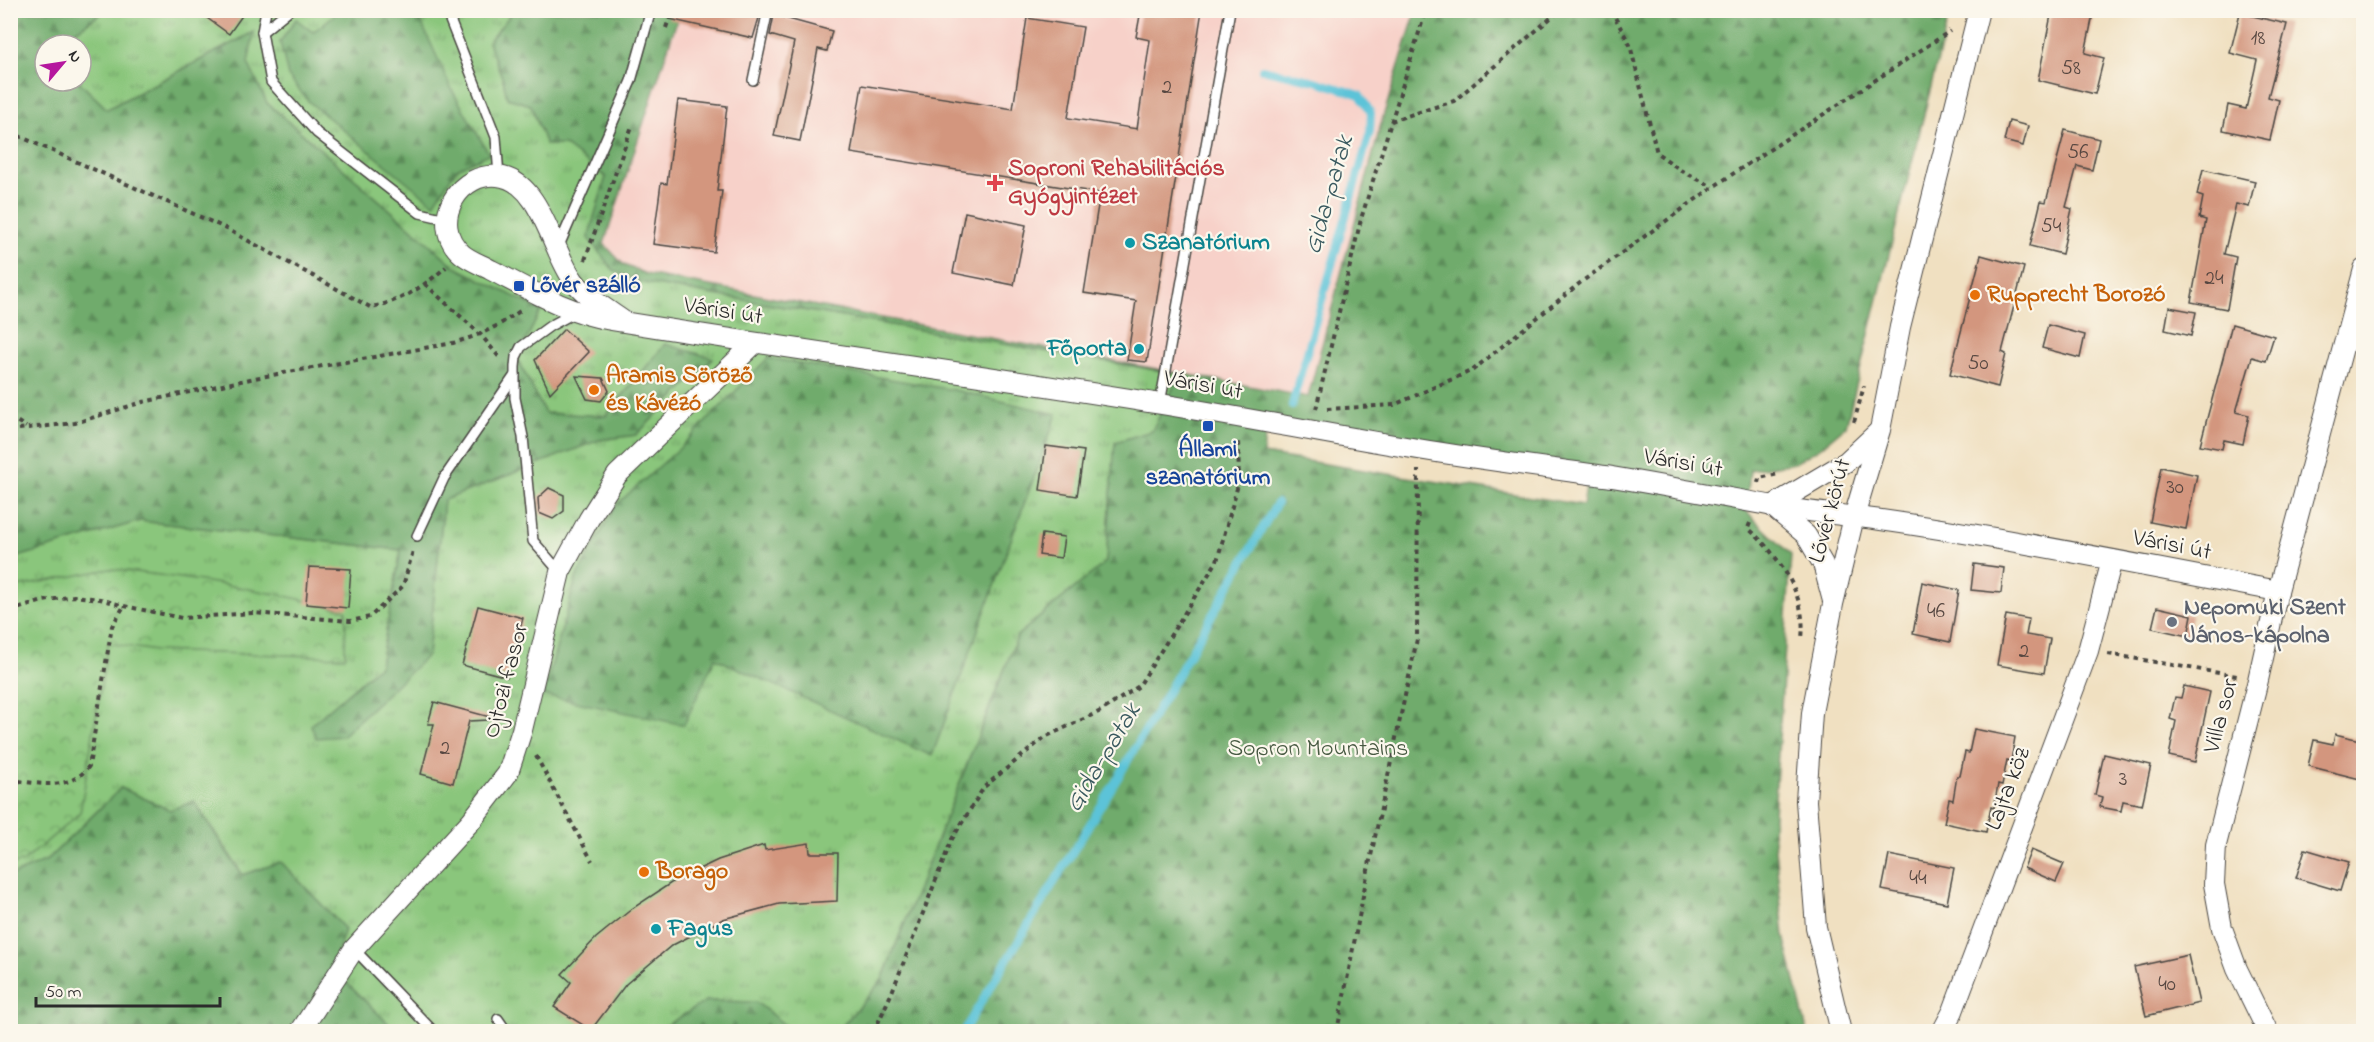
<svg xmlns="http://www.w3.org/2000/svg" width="2374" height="1042" viewBox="0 0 2374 1042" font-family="'Indie Flower',sans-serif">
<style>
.built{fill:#f7d1c9}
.grass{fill:url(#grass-tufts);stroke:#5a7854;stroke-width:1.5}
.forest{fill:url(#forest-firs);stroke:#4d6b4c;stroke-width:1.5;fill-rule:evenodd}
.park{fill:url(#park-crowns);stroke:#5a7854;stroke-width:1.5}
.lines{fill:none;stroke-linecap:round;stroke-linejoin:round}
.stream{stroke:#5bc3d8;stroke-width:8}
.building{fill:#d3967e}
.lane-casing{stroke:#494642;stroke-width:12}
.street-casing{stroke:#494642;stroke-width:22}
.path{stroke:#494642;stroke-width:4;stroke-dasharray:4.5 4.5;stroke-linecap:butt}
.lane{stroke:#fff;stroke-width:9}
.street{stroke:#fff;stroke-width:20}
.health-dot{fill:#e0444e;stroke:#fbf7ec;stroke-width:2}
.culture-dot{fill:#0f9aa8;stroke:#fbf7ec;stroke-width:2}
.transit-dot{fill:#1a4fb4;stroke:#fbf7ec;stroke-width:2}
.food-dot{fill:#e8710a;stroke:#fbf7ec;stroke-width:2}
.worship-dot{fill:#6b7280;stroke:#fbf7ec;stroke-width:2}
.labels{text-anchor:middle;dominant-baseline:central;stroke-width:4.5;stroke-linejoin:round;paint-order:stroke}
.number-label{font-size:21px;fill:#554640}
.health-label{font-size:24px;font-weight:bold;fill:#be3a42;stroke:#fbf7ec;text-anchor:start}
.culture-label{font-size:24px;font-weight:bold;fill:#0d838f;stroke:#fbf7ec;text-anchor:start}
.transit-label{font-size:24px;font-weight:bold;fill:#164399;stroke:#fbf7ec;text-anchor:start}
.food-label{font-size:24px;font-weight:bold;fill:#c56008;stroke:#fbf7ec;text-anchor:start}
.street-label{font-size:24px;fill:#2b2b2b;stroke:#fbf7ec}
.worship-label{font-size:24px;font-weight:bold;fill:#5b616d;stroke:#fbf7ec;text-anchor:start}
.park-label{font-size:24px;fill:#485a43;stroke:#fbf7ec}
.water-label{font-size:26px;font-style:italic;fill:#39595f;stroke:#fbf7ec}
</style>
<defs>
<pattern id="grass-tufts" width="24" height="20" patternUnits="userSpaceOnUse" patternTransform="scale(1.5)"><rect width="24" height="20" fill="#8ac67c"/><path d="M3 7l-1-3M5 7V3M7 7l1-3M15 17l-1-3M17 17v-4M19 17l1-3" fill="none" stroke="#71a166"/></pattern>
<pattern id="forest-firs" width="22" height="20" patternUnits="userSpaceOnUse" patternTransform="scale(1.5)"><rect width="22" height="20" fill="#6fab6c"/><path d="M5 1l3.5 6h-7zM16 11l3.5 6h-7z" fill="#5b8b59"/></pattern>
<pattern id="park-crowns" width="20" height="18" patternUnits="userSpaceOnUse" patternTransform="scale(1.5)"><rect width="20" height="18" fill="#8ac67c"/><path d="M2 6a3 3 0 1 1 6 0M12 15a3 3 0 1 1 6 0" fill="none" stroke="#71a166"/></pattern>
</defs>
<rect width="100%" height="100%" fill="#fbf7ec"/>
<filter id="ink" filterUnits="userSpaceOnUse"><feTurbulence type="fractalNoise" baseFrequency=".0167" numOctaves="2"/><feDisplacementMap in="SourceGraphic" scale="12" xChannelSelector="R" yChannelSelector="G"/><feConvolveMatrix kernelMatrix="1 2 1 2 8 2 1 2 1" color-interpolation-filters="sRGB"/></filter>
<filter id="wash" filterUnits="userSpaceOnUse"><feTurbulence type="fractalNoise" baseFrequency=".008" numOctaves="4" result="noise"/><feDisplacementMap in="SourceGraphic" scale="24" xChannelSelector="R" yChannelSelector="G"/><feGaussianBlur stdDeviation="1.35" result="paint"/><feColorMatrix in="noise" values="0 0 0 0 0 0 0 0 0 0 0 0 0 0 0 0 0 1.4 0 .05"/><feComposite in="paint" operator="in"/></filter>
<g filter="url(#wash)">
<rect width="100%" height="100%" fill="#f0e0c1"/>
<!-- built -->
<polygon class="built" points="680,11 1416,11 1382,120 1309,397 646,274 624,265 604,245"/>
<!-- grass -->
<polygon class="grass" points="100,11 510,11 508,18 488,42 503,79 507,98 531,105 546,145 564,145 606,177 588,238 638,282 1180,374 1152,431 1115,442 1106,562 1018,635 882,980 838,1031 792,1031 756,1002 707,1001 657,1031 396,1031 332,969 345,929 281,862 243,875 194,801 171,811 121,788 47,860 11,876 11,559 140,521 401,550 380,665 312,725 428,655 444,500 599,440 636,435 712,358 665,344 606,416 545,413 517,358 541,310 457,268 267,103 248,63 253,32 107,109 78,81 81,81 81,45 55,45 101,14"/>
<!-- forest -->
<g class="forest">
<polygon points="11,11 100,11 101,13 55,45 45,45 45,81 78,81 107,109 254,32 248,63 267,103 457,268 541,310 517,358 545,413 606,416 665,344 713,358 636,435 599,440 444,500 428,655 342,736 316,738 311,725 380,665 401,550 140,521 11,559"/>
<polygon points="339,11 416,11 452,90 489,154 456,169 434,204 308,101 288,76 280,42 296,19 313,32"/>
<path d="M510,11H680L604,244L624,265L646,274L1308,397L1382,120L1416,11H1950L1846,426L1820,448L1795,463L1750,470L1746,511L1791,555L1773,830L1784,936L1807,1031H838L882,980L1018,635L1106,562L1115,442L1152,431L1180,374L638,282L613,270L588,238L606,177L564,145H546L531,105L507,98L503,79L488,42L508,18ZM1266,429L1587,480L1583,505L1263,454Z"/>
<polygon points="768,358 954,390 1057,414 932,756 715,658 684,725 543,695 577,576 616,505 681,447"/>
<polygon points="121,788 170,810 194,801 242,875 281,862 345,929 332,969 396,1031 11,1031 10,876 47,860"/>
<polygon points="706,1001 756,1002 792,1031 657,1031"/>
</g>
<!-- park -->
<path class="park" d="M110,569C190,578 268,590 346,610L345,657L155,651L108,643L80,813L24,861L11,865V588Z"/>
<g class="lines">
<!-- stream -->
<g class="stream">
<polyline points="1262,69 1315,81 1360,95 1371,113 1370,132 1292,405"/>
<polyline points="963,1032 1119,776 1277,503"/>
</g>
</g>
<g id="blocks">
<!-- building -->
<g class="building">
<polygon points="196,10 246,10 229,34"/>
<polygon points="670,10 759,10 761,11 753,38 669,19"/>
<polygon points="1141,10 1202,10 1147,362 1127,360 1136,301 1084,293 1100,193 851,153 862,85 1013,109 1027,18 1083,27 1068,118 1137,129 1150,40 1136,37"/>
<polygon points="2052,10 2094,10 2085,53 2104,58 2095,94 2038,80"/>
<polygon points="2240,13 2287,24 2268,97 2279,100 2270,140 2223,130 2228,105 2246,109 2257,60 2230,53"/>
<polygon points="774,15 832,31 827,51 818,49 800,141 774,136 794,42 770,35"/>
<polygon points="678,100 727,106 717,191 722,191 714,252 653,244 661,183 667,184"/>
<polygon points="2009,121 2028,126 2023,146 2004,141"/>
<polygon points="2065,130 2099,139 2092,170 2077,166 2066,207 2072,209 2062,254 2030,246 2041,201 2046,202"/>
<polygon points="2203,169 2255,181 2249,207 2236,204 2224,254 2236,257 2227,309 2191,302 2206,220 2199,218 2203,197 2197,195"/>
<polygon points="965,212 1026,225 1014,285 953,273"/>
<polygon points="1981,255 2024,267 2002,352 2006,354 1998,387 1950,374"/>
<polygon points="2169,307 2196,312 2191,336 2165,330"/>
<polygon points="2232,324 2274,336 2266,361 2252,357 2236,412 2249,415 2243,444 2224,440 2222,449 2200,445"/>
<polygon points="2048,325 2085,335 2080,358 2042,348"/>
<polygon points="564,329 589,352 550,393 535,360"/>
<polygon points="576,376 603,378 609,391 601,401 587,399"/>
<polygon points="1046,446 1084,451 1077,496 1040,490"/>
<polygon points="2161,467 2197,475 2186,529 2150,522"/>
<polygon points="549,488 564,495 564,511 553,519 539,513 538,498"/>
<polygon points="1042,534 1064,537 1061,558 1039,555"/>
<polygon points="1974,564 2004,568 2001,593 1971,590"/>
<polygon points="309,567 351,569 348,608 306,604"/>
<polygon points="1922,582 1959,590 1950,642 1913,634"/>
<polygon points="478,606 523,618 507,677 462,665"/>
<polygon points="2157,607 2192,615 2188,636 2152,628"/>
<polygon points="2006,615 2029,619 2026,635 2050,639 2044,673 1997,665"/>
<polygon points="2184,686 2210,692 2195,762 2169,756 2176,721 2170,719 2175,697 2181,698"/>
<polygon points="434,702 490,717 489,720 469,721 453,783 421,774 434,724 428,724"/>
<polygon points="1974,729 2015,737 2011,761 2007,760 2002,785 1998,784 1994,808 1991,807 1986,832 1944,823 1949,799 1953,800 1957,776 1960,776 1965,752 1969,753"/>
<polygon points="2335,734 2364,741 2364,780 2308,766 2314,740 2333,744"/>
<polygon points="2104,754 2151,765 2142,805 2123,801 2121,811 2100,807 2102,797 2095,795"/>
<polygon points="809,843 810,853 838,853 837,901 779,904 723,919 671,946 626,984 591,1030 554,1007 571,982 562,974 596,938 633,908 674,881 718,860 764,845 765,850"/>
<polygon points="2305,849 2349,862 2340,891 2296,878"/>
<polygon points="2031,850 2064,864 2056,882 2024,868"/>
<polygon points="1889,855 1954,868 1947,903 1882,890"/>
<polygon points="2188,955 2199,1003 2146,1016 2134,967"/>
</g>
</g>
</g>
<g filter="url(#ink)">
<use href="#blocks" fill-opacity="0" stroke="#494642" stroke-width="1.5"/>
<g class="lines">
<!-- lane casing -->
<g class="lane-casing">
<g id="lane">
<polyline points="266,10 262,32 271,82 317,133 420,213 446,219"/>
<polyline points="446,10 496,137 499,176"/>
<polyline points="262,32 289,10"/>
<polyline points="753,80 768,10"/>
<polyline points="558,248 631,81 651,10"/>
<polyline points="1160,404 1230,10"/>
<polyline points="417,536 444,478 515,375"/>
<polyline points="560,572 533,541 523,437 515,398 515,367 516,357 521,347 550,326 576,312"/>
<polyline points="354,949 434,1032"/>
<polyline points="498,1019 507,1032"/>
</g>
</g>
<!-- street casing -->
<g class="street-casing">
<g id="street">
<path d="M625,322C608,310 587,298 574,281C552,252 542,186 503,177C459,167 427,224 462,254C470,261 483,265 491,270C530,290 568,313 611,320C794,350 978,374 1161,404C1247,418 1332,435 1418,449C1483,460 1548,468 1612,477C1666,486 1719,496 1773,506C1809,512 1845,515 1881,520C2014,539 2146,567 2278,591"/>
<polyline points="1772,506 1846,462 1878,432"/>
<polyline points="1772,506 1806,535 1823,564 1833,601"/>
<polyline points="300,1032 354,949 471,821 508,773 522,730 560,572 589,519 617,475 755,343"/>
<polyline points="1841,1032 1816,927 1806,801 1812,713 1833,604 1854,517 1880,430 1900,327 1979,10"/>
<polyline points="1942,1032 1953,1011 2088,651 2112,560"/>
<polyline points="2268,1032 2237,969 2222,928 2214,884 2216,845 2258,680 2278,591 2364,269"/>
</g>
</g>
<!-- path -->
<g class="path">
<polyline points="1611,10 1630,45 1657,153 1682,171 1713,187"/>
<polyline points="1939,10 1954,19"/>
<polyline points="666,28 672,10"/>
<polyline points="1391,121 1454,101 1560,10"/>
<path d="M10,132L223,227L370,307C399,303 423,287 446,267"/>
<polyline points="585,260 632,126"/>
<polyline points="425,284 481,335 499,357"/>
<polyline points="1316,409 1361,219 1426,10"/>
<polyline points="1327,409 1394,405 1473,370 1580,283 1713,187 1950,31"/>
<polyline points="10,417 26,427"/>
<polyline points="1854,422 1864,386"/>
<path d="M10,430L75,423L143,402L255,378L453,343C481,335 497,327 520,311"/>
<polyline points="1758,483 1759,478 1779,474"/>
<path d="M1750,523L1748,528C1779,556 1807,595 1802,638"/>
<polyline points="10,611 43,601 74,596 100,599 124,606 182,618 253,613 350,621 370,617 403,586 413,551"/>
<polyline points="2108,654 2237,676"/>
<polyline points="536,756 592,861"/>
<path d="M10,780C39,783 70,792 89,766L112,626L124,606"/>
<polyline points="874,1032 892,992 952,839 984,787 1045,737 1103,710 1139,686 1217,561 1239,481 1238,438"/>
<polyline points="1337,1032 1368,870 1417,639 1418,470"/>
</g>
<!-- lane -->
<use href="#lane" class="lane"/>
<!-- street -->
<use href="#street" class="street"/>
</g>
</g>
<!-- markers -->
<path class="health-dot" d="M992 174h6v6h6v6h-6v6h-6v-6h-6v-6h6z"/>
<g class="culture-dot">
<circle cx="1130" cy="243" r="6"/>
<circle cx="1139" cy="349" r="6"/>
<circle cx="656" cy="929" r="6"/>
</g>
<g class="transit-dot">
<rect x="513" y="280" width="12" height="12" rx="3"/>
<rect x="1202" y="420" width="12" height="12" rx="3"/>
</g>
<g class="food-dot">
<circle cx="1975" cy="295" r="6"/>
<circle cx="594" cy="390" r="6"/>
<circle cx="644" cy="872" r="6"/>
</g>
<circle class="worship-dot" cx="2172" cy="622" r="6"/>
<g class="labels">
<!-- number labels -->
<g class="number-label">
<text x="2258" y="39">18</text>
<text x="2071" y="69">58</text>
<text x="1167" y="88">2</text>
<text x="2078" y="153">56</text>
<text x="2051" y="227">54</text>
<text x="2214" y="279">24</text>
<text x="1978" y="364">50</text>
<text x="2175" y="488">30</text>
<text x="1936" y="612">46</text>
<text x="2024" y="652">2</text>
<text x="445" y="749">2</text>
<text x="2123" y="780">3</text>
<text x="1918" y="879">44</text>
<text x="2167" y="985">40</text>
</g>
<!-- health labels -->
<g class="health-label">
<text x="1008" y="169">Soproni Rehabilitációs<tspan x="1008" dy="28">Gyógyintézet</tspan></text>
</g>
<!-- culture labels -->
<g class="culture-label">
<text x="1142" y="243">Szanatórium</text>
<text x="1127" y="349" text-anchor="end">Főporta</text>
<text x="668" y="929">Fagus</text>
</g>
<!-- transit labels -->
<g class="transit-label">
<text x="531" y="286">Lővér szálló</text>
<text x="1208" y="450" text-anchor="middle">Állami<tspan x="1208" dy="28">szanatórium</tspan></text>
</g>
<!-- food labels -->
<g class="food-label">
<text x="1987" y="295">Rupprecht Borozó</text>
<text x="606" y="376">Aramis Söröző<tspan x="606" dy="28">és Kávézó</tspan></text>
<text x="656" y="872">Borago</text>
</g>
<!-- street labels -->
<g class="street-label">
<text transform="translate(723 312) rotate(9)">Várisi út</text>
<text transform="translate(1203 386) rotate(10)">Várisi út</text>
<text transform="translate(1683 464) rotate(10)">Várisi út</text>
<text transform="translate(1831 511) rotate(-75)">Lővér körút</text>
<text transform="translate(2172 546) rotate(11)">Várisi út</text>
<text transform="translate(507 681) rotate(-75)">Ojtozi fasor</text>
<text transform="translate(2222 716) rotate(-75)">Villa sor</text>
<text transform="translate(2009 789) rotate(-69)">Lajta köz</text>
</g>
<!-- worship labels -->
<g class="worship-label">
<text x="2184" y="608">Nepomuki Szent<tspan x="2184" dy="28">János-kápolna</tspan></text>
</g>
<!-- park labels -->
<g class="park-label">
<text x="1318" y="749">Sopron Mountains</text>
</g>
<!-- water labels -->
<g class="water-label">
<text transform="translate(1330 195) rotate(-74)">Gida-patak</text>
<text transform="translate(1104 758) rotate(-59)">Gida-patak</text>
</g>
</g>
<!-- margin -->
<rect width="2374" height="1042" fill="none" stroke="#fbf7ec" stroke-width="36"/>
<!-- north arrow -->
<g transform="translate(63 63) rotate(61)"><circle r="28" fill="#fbf7ec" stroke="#a8a59f" stroke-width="1.5"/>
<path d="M0-4.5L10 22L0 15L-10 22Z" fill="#b5179e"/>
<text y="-9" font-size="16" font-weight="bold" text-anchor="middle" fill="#2b2b2b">N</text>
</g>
<!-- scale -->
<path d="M36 997v9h184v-9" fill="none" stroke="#2b2b2b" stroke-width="3"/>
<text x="45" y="997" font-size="18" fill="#2b2b2b" stroke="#fbf7ec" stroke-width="4.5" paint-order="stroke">50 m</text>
</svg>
